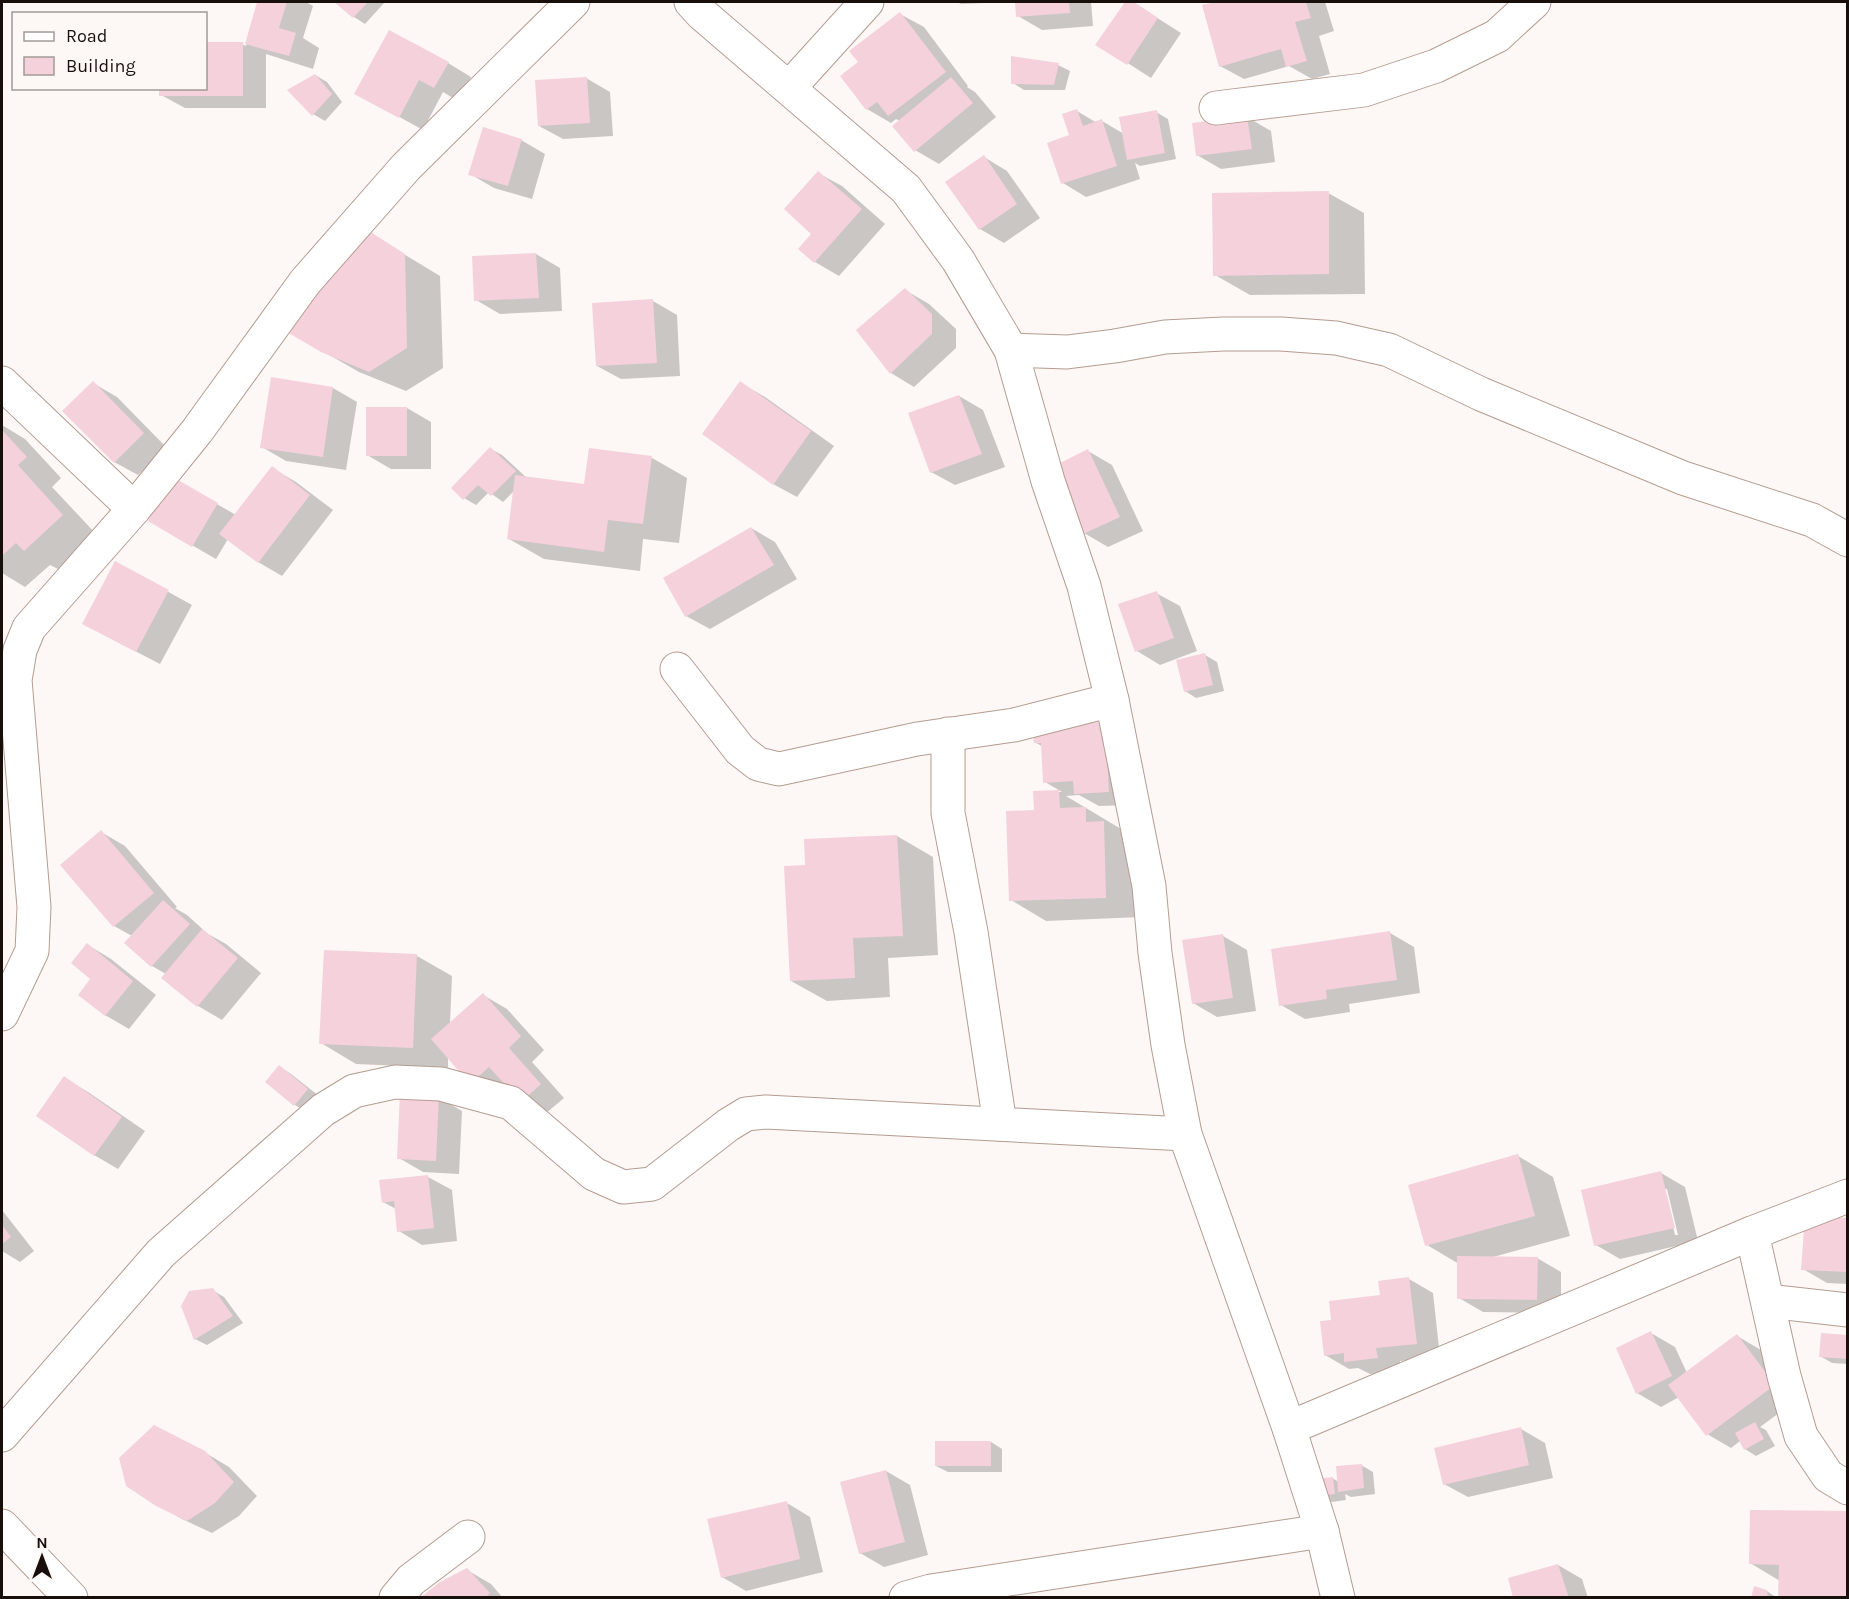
<svg xmlns="http://www.w3.org/2000/svg" width="1849" height="1599" viewBox="0 0 1849 1599" font-family="Karla,sans-serif">
<style>
.shadow{fill:#0003;fill-rule:evenodd}
.building{fill:#f5d1dc}
.lines{fill:none;stroke-linecap:round;stroke-linejoin:round}
.minor-casing{stroke:#b49c91;stroke-width:35}
.minor{stroke:#fff;stroke-width:33}
</style>
<rect width="100%" height="100%" fill="#fdf8f5"/>
<!-- shadow -->
<g class="shadow">
<polygon points="259,2 306,2 313,6 303,38 319,48 313,69 266,54 266,108 185,108 161,95 206,88 206,44 242,44 246,46"/>
<polygon points="336,2 385,2 365,24 354,17"/>
<polygon points="957,2 1010,2 961,4"/>
<polygon points="1017,2 1091,2 1093,26 1042,30 1018,16"/>
<polygon points="1126,2 1132,2 1181,33 1151,78 1098,44"/>
<polygon points="1221,2 1325,2 1334,31 1319,36 1330,74 1312,79 1289,66 1244,79 1220,66 1203,7"/>
<polygon points="900,14 924,27 968,86 967,87 975,92 996,117 939,164 915,150 900,121 896,119 891,123 867,109 860,62"/>
<polygon points="448,63 471,77 458,101 443,92 423,130 356,93"/>
<polygon points="1058,65 1070,71 1065,90 1024,90 1013,83"/>
<polygon points="315,75 327,82 342,102 325,121 313,114"/>
<polygon points="586,78 610,92 613,136 563,139 539,126"/>
<polygon points="1077,111 1097,123 1102,121 1124,134 1156,112 1168,119 1176,159 1140,166 1135,163 1140,179 1086,197 1063,183"/>
<polygon points="1247,117 1271,131 1275,162 1221,169 1197,155"/>
<polygon points="521,140 545,154 532,199 494,188 470,174"/>
<polygon points="984,157 1007,171 1040,218 1004,243 980,229"/>
<polygon points="818,173 842,186 885,224 839,276 815,262 800,249 813,234"/>
<polygon points="1328,193 1364,213 1365,294 1250,295 1215,275"/>
<polygon points="369,233 440,276 443,368 406,391 359,372 289,332"/>
<polygon points="536,254 560,268 562,311 500,314 476,300"/>
<polygon points="905,290 929,304 956,329 956,348 914,387 891,373"/>
<polygon points="653,301 677,315 680,376 621,379 597,366"/>
<polygon points="272,379 333,388 357,402 346,470 286,461 262,447"/>
<polygon points="93,383 117,397 167,448 138,475 114,462"/>
<polygon points="741,383 765,397 834,446 797,497 773,484"/>
<polygon points="959,396 983,410 1005,467 955,485 931,472"/>
<polygon points="367,408 407,408 431,422 431,469 391,469 367,455"/>
<polygon points="2,425 25,439 61,478 52,487 98,536 60,570 50,565 25,587 2,573"/>
<polygon points="491,449 502,455 527,478 586,486 590,450 652,458 687,478 679,543 643,539 640,571 544,559 509,539 515,490 503,502 489,492 476,505 464,498"/>
<polygon points="1088,451 1112,465 1143,531 1108,547 1084,533"/>
<polygon points="272,468 296,482 333,510 282,576 258,562 228,539 216,559 150,521 173,479 236,515"/>
<polygon points="751,528 775,542 797,579 710,629 686,616"/>
<polygon points="116,563 192,605 160,664 108,637"/>
<polygon points="1156,593 1180,606 1197,651 1160,665 1137,651"/>
<polygon points="1205,655 1217,662 1224,691 1196,698 1185,691"/>
<polygon points="1105,723 1132,805 1099,806 1079,795 1066,796 1121,829 1121,833 1139,843 1141,917 1046,921 1011,900 1035,811 1035,792 1062,792 1045,782 1043,747 1035,742"/>
<polygon points="101,832 125,846 177,907 175,908 187,915 208,934 226,944 261,973 222,1020 198,1006 163,977 166,974 152,966 132,936 114,926"/>
<polygon points="897,836 933,857 938,955 888,958 890,997 827,1001 791,981 806,866"/>
<polygon points="1390,933 1414,947 1420,993 1349,1004 1350,1012 1305,1019 1281,1005"/>
<polygon points="1223,936 1247,950 1256,1011 1217,1017 1193,1003"/>
<polygon points="88,945 111,959 156,995 129,1029 105,1015 93,979"/>
<polygon points="417,956 452,976 450,1024 483,995 507,1009 544,1050 532,1062 564,1098 545,1114 495,1096 448,1056 448,1068 356,1064 321,1043"/>
<polygon points="280,1067 291,1074 319,1096 307,1112 295,1105 267,1082"/>
<polygon points="64,1078 88,1092 145,1131 118,1169 94,1155"/>
<polygon points="438,1097 462,1111 459,1174 423,1172 399,1158"/>
<polygon points="1518,1156 1553,1177 1570,1236 1493,1257 1537,1258 1561,1272 1561,1313 1483,1312 1459,1298 1459,1264 1427,1245"/>
<path d="M1661,1173L1685,1187L1698,1241L1620,1259L1596,1245ZM1664,1189H1667L1678,1235H1675Z"/>
<polygon points="428,1177 452,1190 457,1241 422,1245 399,1231 396,1209 383,1202"/>
<polygon points="2,1210 34,1251 20,1262 2,1251"/>
<polygon points="1848,1219 1848,1284 1827,1283 1803,1269"/>
<polygon points="1409,1279 1433,1293 1440,1357 1400,1361 1401,1371 1370,1374 1358,1368 1349,1369 1325,1355 1332,1321 1381,1296"/>
<polygon points="212,1290 224,1297 243,1323 207,1345 195,1339"/>
<polygon points="1651,1333 1675,1347 1687,1373 1737,1336 1761,1350 1798,1399 1760,1427 1766,1430 1775,1446 1756,1456 1745,1449 1740,1441 1731,1448 1707,1434 1679,1397 1661,1407 1637,1393"/>
<polygon points="1848,1337 1848,1364 1832,1363 1820,1356"/>
<polygon points="1521,1429 1545,1443 1553,1478 1468,1497 1444,1484"/>
<polygon points="991,1442 1002,1449 1002,1472 948,1472 936,1466"/>
<polygon points="204,1452 229,1467 257,1496 239,1516 212,1533 182,1519 157,1505"/>
<polygon points="1361,1465 1373,1472 1375,1494 1351,1497 1345,1494 1346,1500 1332,1502 1321,1495 1332,1478 1339,1482"/>
<polygon points="886,1471 910,1485 928,1555 884,1567 860,1553"/>
<polygon points="787,1503 810,1517 823,1572 746,1591 722,1577"/>
<polygon points="1848,1513 1780,1581 1750,1563"/>
<polygon points="1558,1565 1582,1579 1588,1598 1515,1598"/>
<polygon points="467,1570 491,1584 503,1598 422,1598"/>
<polygon points="1767,1591 1777,1598 1752,1598"/>
</g>
<!-- building -->
<g class="building">
<polygon points="257,2 287,2 279,28 296,33 289,56 245,44"/>
<polygon points="334,2 368,2 353,18"/>
<polygon points="1015,2 1069,2 1070,13 1016,17"/>
<polygon points="1125,2 1134,2 1158,18 1127,65 1095,45"/>
<polygon points="1216,2 1306,2 1311,18 1295,22 1307,61 1286,67 1281,49 1219,67 1202,5"/>
<polygon points="900,12 946,72 888,116 877,102 866,110 840,76 858,62 849,51"/>
<polygon points="389,30 449,62 434,88 419,80 399,118 354,94"/>
<polygon points="206,42 243,42 243,96 159,96 159,88 206,88"/>
<polygon points="1011,56 1059,63 1054,85 1011,84"/>
<polygon points="315,74 332,94 312,116 287,90"/>
<polygon points="587,77 590,123 538,126 535,80"/>
<polygon points="951,77 973,103 914,152 892,126"/>
<polygon points="1077,109 1083,126 1102,119 1117,166 1061,184 1047,143 1069,135 1062,114"/>
<polygon points="1157,110 1165,153 1127,160 1119,117"/>
<polygon points="1247,116 1252,149 1196,156 1192,123"/>
<polygon points="483,127 522,139 508,186 468,175"/>
<polygon points="984,155 1017,204 979,230 945,182"/>
<polygon points="818,171 862,209 814,263 798,249 811,234 784,209"/>
<polygon points="1329,191 1329,274 1213,276 1212,193"/>
<polygon points="369,231 405,254 407,348 369,372 321,352 287,332 329,270"/>
<polygon points="536,253 539,298 474,301 472,256"/>
<polygon points="905,288 932,314 932,334 890,374 856,330"/>
<polygon points="653,299 657,363 596,366 592,303"/>
<polygon points="271,377 333,387 323,457 260,448"/>
<polygon points="93,381 144,433 114,463 62,411"/>
<polygon points="740,381 811,431 773,485 702,434"/>
<polygon points="959,395 982,454 930,473 908,413"/>
<rect x="366" y="407" width="41" height="49"/>
<polygon points="2,430 27,457 18,465 63,515 24,551 16,543 2,556"/>
<polygon points="490,447 516,471 491,496 478,485 463,500 451,488"/>
<polygon points="589,448 652,456 643,524 608,520 604,552 507,539 515,475 584,484"/>
<polygon points="1088,449 1120,517 1083,534 1052,467"/>
<polygon points="272,466 310,495 258,563 219,534"/>
<polygon points="173,477 218,503 192,547 148,521"/>
<polygon points="751,527 774,565 685,617 663,578"/>
<polygon points="115,561 169,590 136,652 82,624"/>
<polygon points="1157,591 1174,638 1135,652 1118,604"/>
<polygon points="1205,653 1213,685 1184,692 1176,660"/>
<polygon points="1105,722 1109,792 1074,794 1073,781 1043,783 1041,743 1034,743 1032,725"/>
<polygon points="1059,790 1060,808 1086,807 1086,822 1104,821 1106,898 1009,901 1006,811 1034,810 1033,791"/>
<polygon points="101,830 154,893 113,927 60,865"/>
<polygon points="897,835 903,936 853,938 855,978 790,981 784,866 805,865 804,839"/>
<polygon points="163,900 190,924 151,967 124,943"/>
<polygon points="202,929 238,958 197,1007 161,978"/>
<polygon points="1390,931 1397,980 1326,990 1327,999 1279,1006 1271,949"/>
<polygon points="1223,934 1233,998 1192,1004 1182,940"/>
<polygon points="87,943 133,981 105,1016 78,995 90,979 71,963"/>
<polygon points="324,950 417,954 413,1048 319,1044"/>
<polygon points="483,993 521,1036 509,1048 541,1084 521,1102 489,1067 470,1084 431,1039"/>
<polygon points="279,1065 308,1089 294,1106 265,1082"/>
<polygon points="64,1076 122,1117 94,1156 36,1116"/>
<polygon points="400,1093 439,1095 436,1161 397,1159"/>
<polygon points="1518,1154 1535,1216 1425,1246 1408,1185"/>
<polygon points="1661,1171 1675,1228 1594,1246 1581,1190"/>
<polygon points="428,1175 434,1228 397,1232 394,1201 382,1203 379,1180"/>
<polygon points="1805,1215 1848,1218 1848,1272 1801,1270"/>
<polygon points="2,1225 11,1237 2,1244"/>
<polygon points="1457,1256 1538,1257 1537,1300 1457,1299"/>
<polygon points="1409,1277 1417,1344 1376,1348 1378,1358 1344,1362 1344,1353 1324,1356 1320,1321 1331,1320 1329,1301 1380,1295 1378,1281"/>
<polygon points="213,1288 233,1316 194,1340 181,1306 189,1291"/>
<polygon points="1651,1331 1672,1376 1636,1394 1616,1348"/>
<polygon points="1821,1333 1848,1335 1848,1359 1819,1357"/>
<polygon points="1737,1334 1775,1385 1706,1436 1668,1385"/>
<polygon points="1755,1422 1764,1439 1744,1450 1735,1433"/>
<polygon points="154,1425 205,1451 234,1482 215,1503 187,1521 156,1506 126,1486 119,1458"/>
<polygon points="1521,1427 1529,1465 1443,1485 1434,1448"/>
<rect x="935" y="1441" width="56" height="25"/>
<polygon points="1362,1464 1364,1488 1338,1492 1336,1466"/>
<polygon points="886,1470 905,1542 859,1554 840,1482"/>
<polygon points="1333,1477 1335,1494 1319,1496 1317,1479"/>
<polygon points="787,1501 800,1559 721,1578 707,1519"/>
<polygon points="1750,1510 1848,1511 1848,1598 1778,1598 1779,1565 1749,1564"/>
<polygon points="1558,1564 1569,1598 1513,1598 1508,1578"/>
<polygon points="467,1568 490,1593 485,1598 420,1598 440,1582"/>
<polygon points="1754,1586 1767,1590 1768,1598 1751,1598"/>
</g>
<g class="lines">
<!-- minor casing -->
<g class="minor-casing">
<g id="minor">
<polyline points="691,2 702,14 906,189 958,260 1011,350 1048,481 1084,586 1112,700 1149,886 1155,953 1168,1045 1185,1134 1289,1428 1322,1531 1338,1598"/>
<polyline points="789,88 867,2"/>
<polyline points="1216,108 1364,90 1436,66 1497,36 1534,2"/>
<polyline points="1011,350 1067,352 1115,346 1165,337 1223,334 1281,334 1336,338 1389,350 1481,394 1683,478 1812,520 1848,540"/>
<polyline points="2,383 134,509"/>
<polyline points="677,669 740,750 758,764 779,769 917,739 1014,725 1112,700"/>
<polyline points="948,734 948,813 971,932 1000,1124"/>
<polyline points="2,1014 32,951 34,907 15,680 20,650 29,628 134,509 197,431 305,282 406,167 573,2"/>
<polyline points="1752,1233 1784,1376 1801,1436 1828,1476 1848,1488"/>
<polyline points="1768,1301 1848,1310"/>
<polyline points="1289,1428 1752,1233 1848,1196"/>
<polyline points="2,1435 161,1253 323,1110 354,1091 395,1082 441,1084 511,1103 594,1174 623,1187 652,1184 728,1125 746,1114 766,1112 1185,1134"/>
<polyline points="2,1526 71,1598"/>
<polyline points="396,1598 411,1580 468,1537"/>
<polyline points="906,1598 931,1591 1322,1531"/>
</g>
</g>
<!-- minor -->
<use href="#minor" class="minor"/>
</g>
<!-- border -->
<rect width="1849" height="1599" fill="none" stroke="#180f0b" stroke-width="6"/>
<!-- legend -->
<rect x="12" y="12" width="195" height="78" fill="#fdf8f5" stroke="#a19b97" stroke-width="1.5"/>
<rect x="24" y="32" width="30" height="9" fill="#ffffff" stroke="#a19b97" stroke-width="1.5"/>
<text x="66" y="42" font-size="18" fill="#180f0b">Road</text>
<rect x="24" y="57" width="30" height="18" fill="#f5d1dc" stroke="#a19b97" stroke-width="1.5"/>
<text x="66" y="72" font-size="18" fill="#180f0b">Building</text>
<!-- north arrow -->
<g transform="translate(42 1557)" stroke="#fdf8f5" stroke-width="4.5" paint-order="stroke">
<path d="M0-4.5L10 22L0 15L-10 22Z" fill="#180f0b"/>
<text y="-9" font-size="16" font-weight="bold" text-anchor="middle" fill="#180f0b">N</text>
</g>
</svg>
